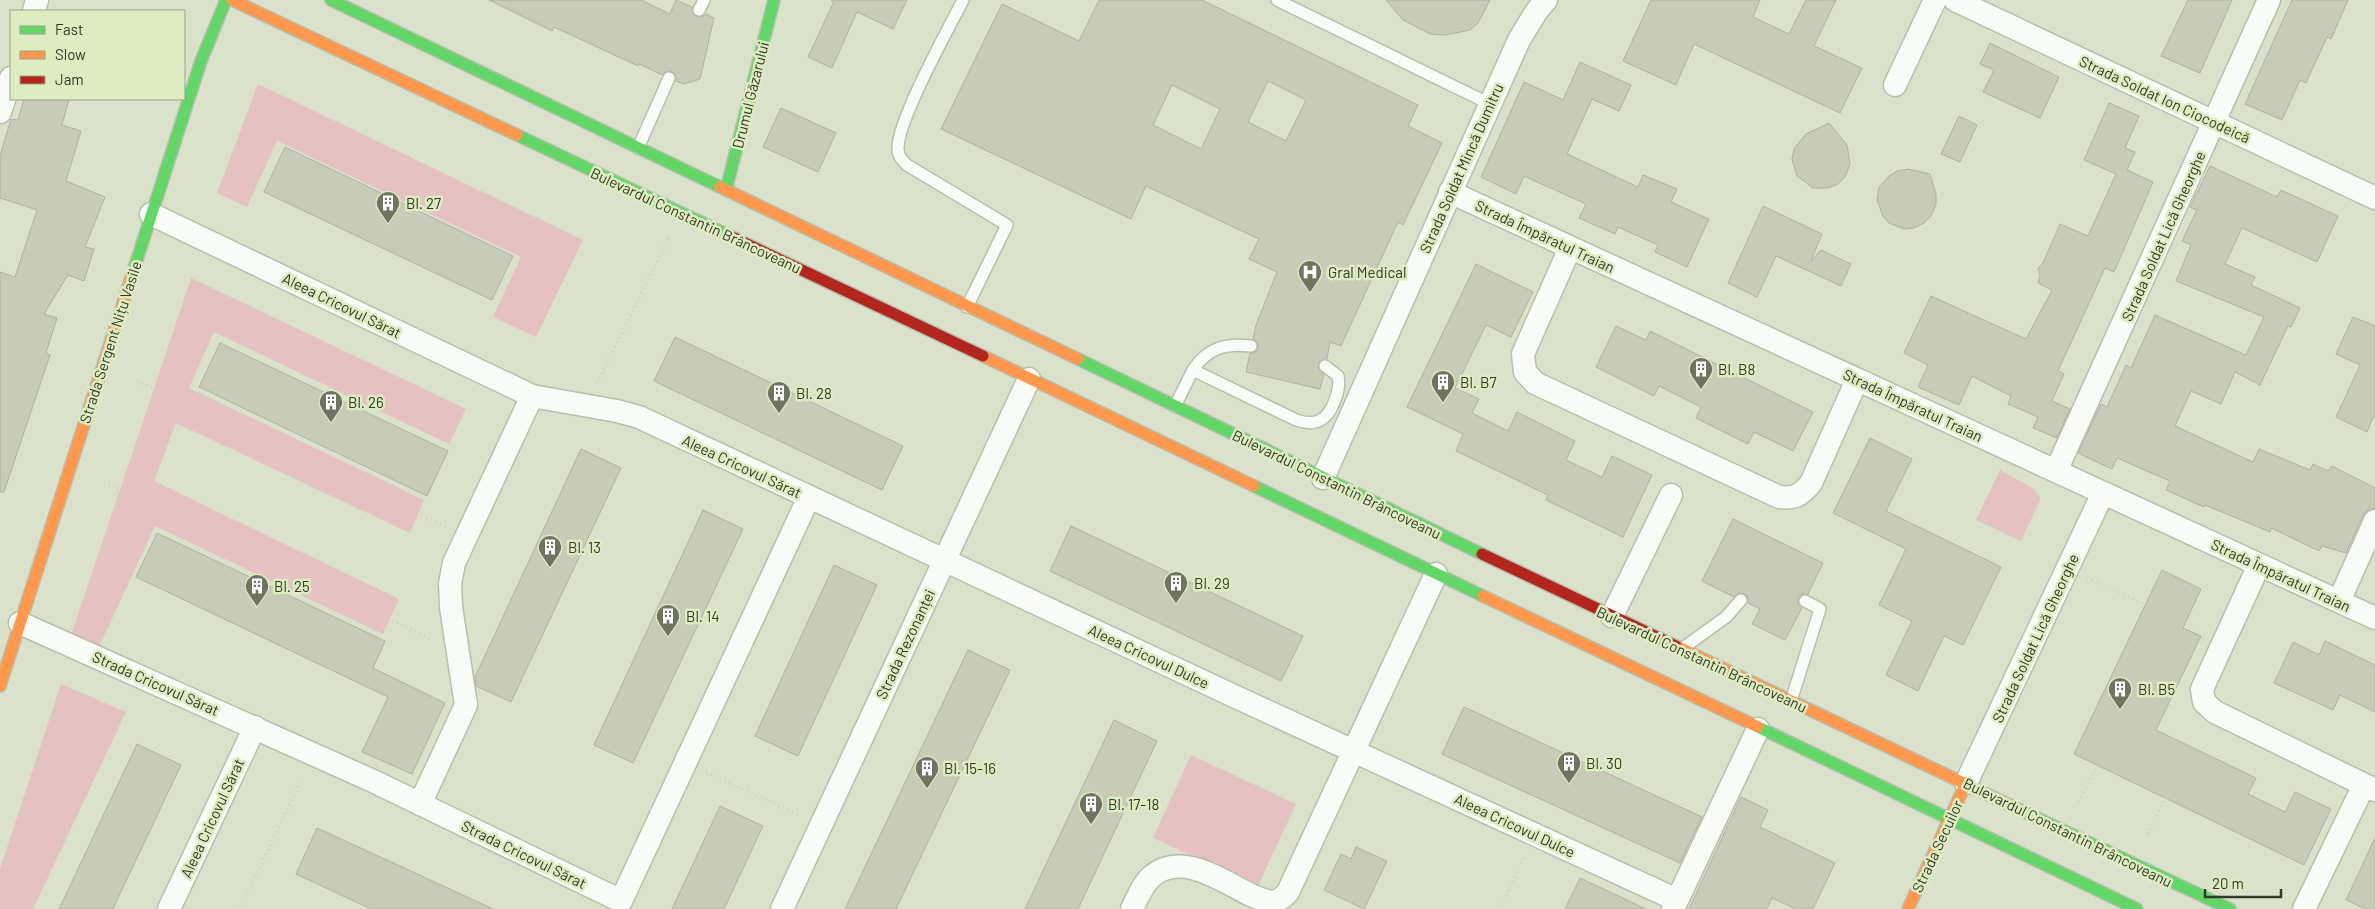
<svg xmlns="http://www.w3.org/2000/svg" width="2375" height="909" viewBox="0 0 2375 909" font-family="Barlow,sans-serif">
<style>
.green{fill:#e6c1c1}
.building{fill:#c9cbb9;stroke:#b0b2a0;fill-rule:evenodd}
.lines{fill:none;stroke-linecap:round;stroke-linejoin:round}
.lane-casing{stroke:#b9bfad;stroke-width:14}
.street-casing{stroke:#b9bfad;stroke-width:25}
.fast-casing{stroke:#b9bfad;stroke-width:14}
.slow-casing{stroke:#b9bfad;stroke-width:14}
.jam-casing{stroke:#b9bfad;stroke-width:14}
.path{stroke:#ced0c9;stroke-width:3;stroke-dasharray:1 4;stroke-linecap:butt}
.lane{stroke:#f9fbf7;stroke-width:11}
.street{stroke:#f9fbf7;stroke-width:22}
.fast{stroke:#63d668;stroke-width:11}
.slow{stroke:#ff974d;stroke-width:11}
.jam{stroke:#b3261e;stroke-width:11}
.labels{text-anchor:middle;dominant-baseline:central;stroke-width:5;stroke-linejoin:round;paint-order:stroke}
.street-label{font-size:15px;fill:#343928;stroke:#ddecc1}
.poi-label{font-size:15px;fill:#343928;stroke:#ddecc1;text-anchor:start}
</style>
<rect width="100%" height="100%" fill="#dae2cb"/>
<!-- green -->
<g class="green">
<polygon points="258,84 583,240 536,337 493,317 521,257 277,141 247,207 217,193"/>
<polygon points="191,278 466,409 449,444 214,332 189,388 424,500 410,533 176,423 154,481 399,599 383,634 155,526 98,649 71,636"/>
<polygon points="2000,470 2031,487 2039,495 2040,500 2021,541 1976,520"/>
<polygon points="61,684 126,712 33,909 0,909 0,869"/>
<polygon points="1191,755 1296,804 1258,886 1153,838"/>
</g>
<!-- building -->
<g class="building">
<polygon points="489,0 641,0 670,14 676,0 692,7 693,14 696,17 703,16 706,14 714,18 700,79 684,84 676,81 675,74 672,71 665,72 662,75 639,64 638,66 554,27 552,31"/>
<polygon points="831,0 907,0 893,29 857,12 832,68 808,57 834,1"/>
<path d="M1099,0H1202L1418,105L1408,126L1442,143L1403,225L1398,222L1341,346L1330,342L1327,359L1319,362L1318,368L1324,374L1320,389L1246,372L1250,353H1255L1258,347V342L1253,339L1256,325L1277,272L1249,259L1259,239L1146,186L1131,219L941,129L1002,4L1079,41ZM1268,81L1306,100L1286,141L1248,122ZM1172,85L1220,109L1201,149L1153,125Z"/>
<polygon points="1386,0 1490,0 1478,23 1470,30 1445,35 1430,34 1403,20"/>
<polygon points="1651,0 1760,0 1753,17 1789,34 1806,0 1836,0 1814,46 1862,68 1840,113 1694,44 1676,85 1623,61"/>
<polygon points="2188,0 2232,0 2200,73 2161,56"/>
<polygon points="2292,0 2348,0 2331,39 2327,37 2306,83 2300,80 2282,120 2245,104"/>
<polygon points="1990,43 2059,77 2040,118 1983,92 1994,70 1980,64"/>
<polygon points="1580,62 1631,85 1619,111 1592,99 1567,154 1638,187 1643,175 1677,189 1671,202 1709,219 1687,267 1655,252 1658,245 1618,227 1615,234 1579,218 1586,204 1524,176 1516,194 1481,177 1524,82 1563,100"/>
<polygon points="24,99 69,99 62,125 81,131 66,181 105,197 85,247 94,249 84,281 68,275 44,314 57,318 46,353 50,355 4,492 0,492 0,272 15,277 37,210 0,198 0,156 11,119 18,120"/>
<polygon points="2109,103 2139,116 2125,148 2135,152 2127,170 2153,182 2114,272 2105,268 2058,371 2064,374 2052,401 2070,409 2057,438 2033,428 2038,417 2008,404 2011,396 1972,376 1959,405 1918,387 1928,365 1904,353 1931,296 2026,339 2052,290 2038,283 2040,275 2038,268 2043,263 2060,224 2088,236 2116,174 2084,160"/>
<polygon points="781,108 836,133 818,172 763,147"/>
<polygon points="1959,116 1977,125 1960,162 1941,154"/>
<polygon points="1829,123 1847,145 1850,164 1845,177 1838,184 1828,188 1813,188 1797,176 1792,159 1794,149 1806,134"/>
<polygon points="285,147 513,256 492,300 264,192"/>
<polygon points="2210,166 2277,197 2281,190 2338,216 2317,262 2242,228 2225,264 2255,277 2251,285 2300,308 2291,327 2288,326 2260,385 2235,372 2221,404 2191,391 2175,426 2253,462 2259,449 2310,470 2313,464 2328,471 2332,466 2375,488 2375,508 2368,510 2363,515 2346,553 2322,546 2319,551 2271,528 2270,532 2205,505 2204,507 2166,490 2170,481 2117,458 2112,469 2078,453 2101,404 2107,407 2126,365 2131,368 2155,315 2246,355 2264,317 2176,281 2191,245 2182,241 2197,210 2190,207"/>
<polygon points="1908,169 1930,174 1936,194 1936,204 1931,216 1924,223 1914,228 1904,229 1889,223 1883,216 1877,200 1879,187 1889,176 1897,171"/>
<polygon points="1763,206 1822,234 1811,261 1821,250 1851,264 1841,286 1776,256 1757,297 1728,283"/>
<polygon points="1476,264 1533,292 1511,337 1486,325 1455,388 1479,399 1472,413 1508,431 1517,412 1575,441 1566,460 1602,477 1612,456 1652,475 1623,537 1546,500 1548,495 1456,451 1463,434 1407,407"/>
<polygon points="2353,317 2375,326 2375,413 2367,432 2336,417 2360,365 2336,354"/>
<polygon points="1616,326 1646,340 1650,331 1813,412 1793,451 1754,432 1748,444 1696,418 1701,407 1659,386 1654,396 1596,367"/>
<polygon points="675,337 903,446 882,490 654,381"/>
<polygon points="220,343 448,451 427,496 199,387"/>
<polygon points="1870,438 1912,459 1886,511 2001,567 1963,645 1944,636 1918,691 1886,675 1912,621 1879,605 1906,549 1833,513"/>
<polygon points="581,449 621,468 511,702 476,686 475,677"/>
<polygon points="703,510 743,529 633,763 594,745"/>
<polygon points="1733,519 1823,563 1808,594 1801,594 1798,598 1798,605 1802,608 1785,640 1752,624 1760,609 1748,603 1748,598 1746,594 1739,593 1734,597 1702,581"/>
<polygon points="1071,526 1303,636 1281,681 1050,571"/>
<polygon points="157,533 385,641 373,668 445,703 412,774 362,752 388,697 136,577"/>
<polygon points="834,565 877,585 798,756 755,736"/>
<polygon points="2162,570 2201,589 2183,628 2201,636 2156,730 2256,778 2248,794 2285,812 2295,792 2331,809 2304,865 2074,754"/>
<polygon points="2325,641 2375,665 2375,712 2340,695 2333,710 2274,683 2293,642 2319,655"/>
<polygon points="968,650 1010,670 896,909 845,909"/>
<polygon points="1464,707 1702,817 1680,863 1442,754"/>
<polygon points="1114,720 1157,741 1078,909 1025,909"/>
<polygon points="137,744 181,765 118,898 113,909 59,909"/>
<polygon points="1741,797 1768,810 1760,827 1835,863 1813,909 1796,909 1772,898 1767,909 1689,909"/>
<polygon points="720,806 763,826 724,909 672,909"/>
<polygon points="317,828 400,866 493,909 371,909 296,874"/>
<polygon points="2375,838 2375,909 2366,909 2346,900"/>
<polygon points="1356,847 1387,861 1364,909 1324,890 1341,854 1351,859"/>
<polygon points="1580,878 1646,909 1565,909"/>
</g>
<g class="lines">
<!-- lane casing -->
<g class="lane-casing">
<g id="lane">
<path d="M963,0C948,30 897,121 898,149C898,156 902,160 907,165L1007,225L967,307"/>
<polyline points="1277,0 1490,104"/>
<polyline points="699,10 704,0"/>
<polyline points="638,148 669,78"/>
<path d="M1251,346C1226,343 1207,348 1193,370L1296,420C1316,427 1328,420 1335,400C1338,392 1340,385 1338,376L1325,366"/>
<polyline points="1175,406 1193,370"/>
<polyline points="1683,648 1726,617 1741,600"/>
<polyline points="1791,701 1820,609 1805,601"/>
</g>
</g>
<!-- street casing -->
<g class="street-casing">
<g id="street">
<polyline points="1955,0 2375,198"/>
<polyline points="34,11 37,0"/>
<polyline points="1895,85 1935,0"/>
<polyline points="0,112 11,78"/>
<polyline points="1450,192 2375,618"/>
<polyline points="151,214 532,396 617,411 639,417 1236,697 1677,900"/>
<path d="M1570,248L1523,354L1525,372L1535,383L1779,497C1795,499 1801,495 1811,483L1857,380"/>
<polyline points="2056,471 2269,0"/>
<polyline points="1323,478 1519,40 1536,12 1546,0"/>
<polyline points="2259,565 2202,689 2204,702 2215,712 2375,790"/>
<polyline points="2339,601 2375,521"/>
<polyline points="1612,616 1671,495"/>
<polyline points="20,623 373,781 621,901 809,497"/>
<polyline points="1966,783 2103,493"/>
<polyline points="420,804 466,705 451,607 450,584 454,563 532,396"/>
<polyline points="169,909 255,727"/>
<polyline points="782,909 1029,379"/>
<path d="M1132,909C1137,898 1143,884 1152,876C1182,851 1222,881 1251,895C1258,898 1267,903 1276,901C1281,900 1285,895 1288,892L1436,574"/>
<polyline points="1673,909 1758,729"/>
<polyline points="2304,909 2364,785"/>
</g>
</g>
<!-- fast casing -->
<g class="fast-casing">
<g id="fast">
<polyline points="331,0 720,187"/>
<polyline points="517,135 728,235"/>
<polyline points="726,190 774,0"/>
<polyline points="133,272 201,61 226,0"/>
<polyline points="1078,359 1482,554"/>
<polyline points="1254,486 1483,596"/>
<polyline points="1758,727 2137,909"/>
<polyline points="2020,810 2230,909"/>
</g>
</g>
<!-- slow casing -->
<g class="slow-casing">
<g id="slow">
<polyline points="232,0 517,135"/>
<polyline points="720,187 1078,359"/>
<polyline points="983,356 1254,486"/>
<polyline points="1483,596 1758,727"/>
<polyline points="1676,646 2020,810"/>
<polyline points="0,686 133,272"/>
<polyline points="1908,909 1966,783"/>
</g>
</g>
<!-- jam casing -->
<g class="jam-casing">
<g id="jam">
<polyline points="728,235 983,356"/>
<polyline points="1482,554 1676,646"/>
</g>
</g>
<!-- path -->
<g class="path">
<polyline points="137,381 446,527"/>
<polyline points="597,383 670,236"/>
<polyline points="104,482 433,640"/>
<polyline points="2087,578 2146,605"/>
<polyline points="706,772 801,816"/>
<polyline points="2079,802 2096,767"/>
<polyline points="2148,834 2164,800"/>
<polyline points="240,909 303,776"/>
<polyline points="1500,909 1525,855"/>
</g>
<!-- lane -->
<use href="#lane" class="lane"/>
<!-- street -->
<use href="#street" class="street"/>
<!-- fast -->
<use href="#fast" class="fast"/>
<!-- slow -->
<use href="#slow" class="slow"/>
<!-- jam -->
<use href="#jam" class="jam"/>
</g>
<!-- icons -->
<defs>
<g id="building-pin" transform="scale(1.25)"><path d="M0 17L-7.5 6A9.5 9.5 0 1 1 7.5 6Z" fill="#6e7461" stroke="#ddecc1"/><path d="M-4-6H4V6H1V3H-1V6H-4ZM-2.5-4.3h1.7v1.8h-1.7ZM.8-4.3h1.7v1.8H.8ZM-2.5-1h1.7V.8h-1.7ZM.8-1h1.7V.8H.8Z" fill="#fff"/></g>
<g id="hospital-pin" transform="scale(1.25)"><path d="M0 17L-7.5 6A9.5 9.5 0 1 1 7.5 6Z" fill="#6e7461" stroke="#ddecc1"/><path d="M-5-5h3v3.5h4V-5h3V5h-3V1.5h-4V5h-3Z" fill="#fff"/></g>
</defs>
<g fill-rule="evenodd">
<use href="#building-pin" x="388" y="203"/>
<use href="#hospital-pin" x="1310" y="272"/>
<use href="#building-pin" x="1701" y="369"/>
<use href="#building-pin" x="1443" y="382"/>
<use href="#building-pin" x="779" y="393"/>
<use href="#building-pin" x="331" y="402"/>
<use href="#building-pin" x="550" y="547"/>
<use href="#building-pin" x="1176" y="583"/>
<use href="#building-pin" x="257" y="586"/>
<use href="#building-pin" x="668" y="616"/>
<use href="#building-pin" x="2120" y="689"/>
<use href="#building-pin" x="1569" y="763"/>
<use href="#building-pin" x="927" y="768"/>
<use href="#building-pin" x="1091" y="804"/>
</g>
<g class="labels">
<!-- street labels -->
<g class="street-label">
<text transform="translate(750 95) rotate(-76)">Drumul Găzarului</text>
<text transform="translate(2165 99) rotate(25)">Strada Soldat Ion Ciocodeică</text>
<text transform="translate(1461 168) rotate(-66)">Strada Soldat Mincă Dumitru</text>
<text transform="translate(696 220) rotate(25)">Bulevardul Constantin Brâncoveanu</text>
<text transform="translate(1545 236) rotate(25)">Strada Împăratul Traian</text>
<text transform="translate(2163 236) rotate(-66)">Strada Soldat Lică Gheorghe</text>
<text transform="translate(342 305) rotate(26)">Aleea Cricovul Sărat</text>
<text transform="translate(110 342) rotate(-72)">Strada Sergent Nițu Vasile</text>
<text transform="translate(1913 405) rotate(25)">Strada Împăratul Traian</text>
<text transform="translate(742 466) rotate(25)">Aleea Cricovul Sărat</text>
<text transform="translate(1337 484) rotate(26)">Bulevardul Constantin Brâncoveanu</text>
<text transform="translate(2281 575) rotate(25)">Strada Împăratul Traian</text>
<text transform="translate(2035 638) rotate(-65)">Strada Soldat Lică Gheorghe</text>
<text transform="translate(905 644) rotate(-65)">Strada Rezonanței</text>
<text transform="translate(1149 656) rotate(25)">Aleea Cricovul Dulce</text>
<text transform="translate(1702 659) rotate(25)">Bulevardul Constantin Brâncoveanu</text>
<text transform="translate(156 683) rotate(24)">Strada Cricovul Sărat</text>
<text transform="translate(212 818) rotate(-65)">Aleea Cricovul Sărat</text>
<text transform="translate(1515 825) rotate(25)">Aleea Cricovul Dulce</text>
<text transform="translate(2068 832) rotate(26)">Bulevardul Constantin Brâncoveanu</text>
<text transform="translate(1937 846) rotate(-65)">Strada Secuilor</text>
<text transform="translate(524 854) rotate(26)">Strada Cricovul Sărat</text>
</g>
<!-- poi labels -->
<g class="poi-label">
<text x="406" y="203">Bl. 27</text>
<text x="1328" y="272">Gral Medical</text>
<text x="1718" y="369">Bl. B8</text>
<text x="1460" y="382">Bl. B7</text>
<text x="796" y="393">Bl. 28</text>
<text x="348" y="402">Bl. 26</text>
<text x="568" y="547">Bl. 13</text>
<text x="1194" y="583">Bl. 29</text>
<text x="274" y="586">Bl. 25</text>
<text x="686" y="616">Bl. 14</text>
<text x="2138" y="689">Bl. B5</text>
<text x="1586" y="763">Bl. 30</text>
<text x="944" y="768">Bl. 15-16</text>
<text x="1108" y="804">Bl. 17-18</text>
</g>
</g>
<!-- legend -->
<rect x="10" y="10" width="175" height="90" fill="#ddecc1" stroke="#99a484"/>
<rect x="20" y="26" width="25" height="8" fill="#63d668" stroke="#99a484"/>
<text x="55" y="35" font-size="15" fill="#343928">Fast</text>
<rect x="20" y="51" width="25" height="8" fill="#ff974d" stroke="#99a484"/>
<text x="55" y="60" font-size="15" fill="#343928">Slow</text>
<rect x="20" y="76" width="25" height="8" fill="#b3261e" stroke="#99a484"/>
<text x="55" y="85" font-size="15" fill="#343928">Jam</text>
<!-- scale -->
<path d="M2205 889v8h76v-8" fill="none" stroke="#343928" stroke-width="2.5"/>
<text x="2212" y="889" font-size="15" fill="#343928" stroke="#ddecc1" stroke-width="4" paint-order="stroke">20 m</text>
</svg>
